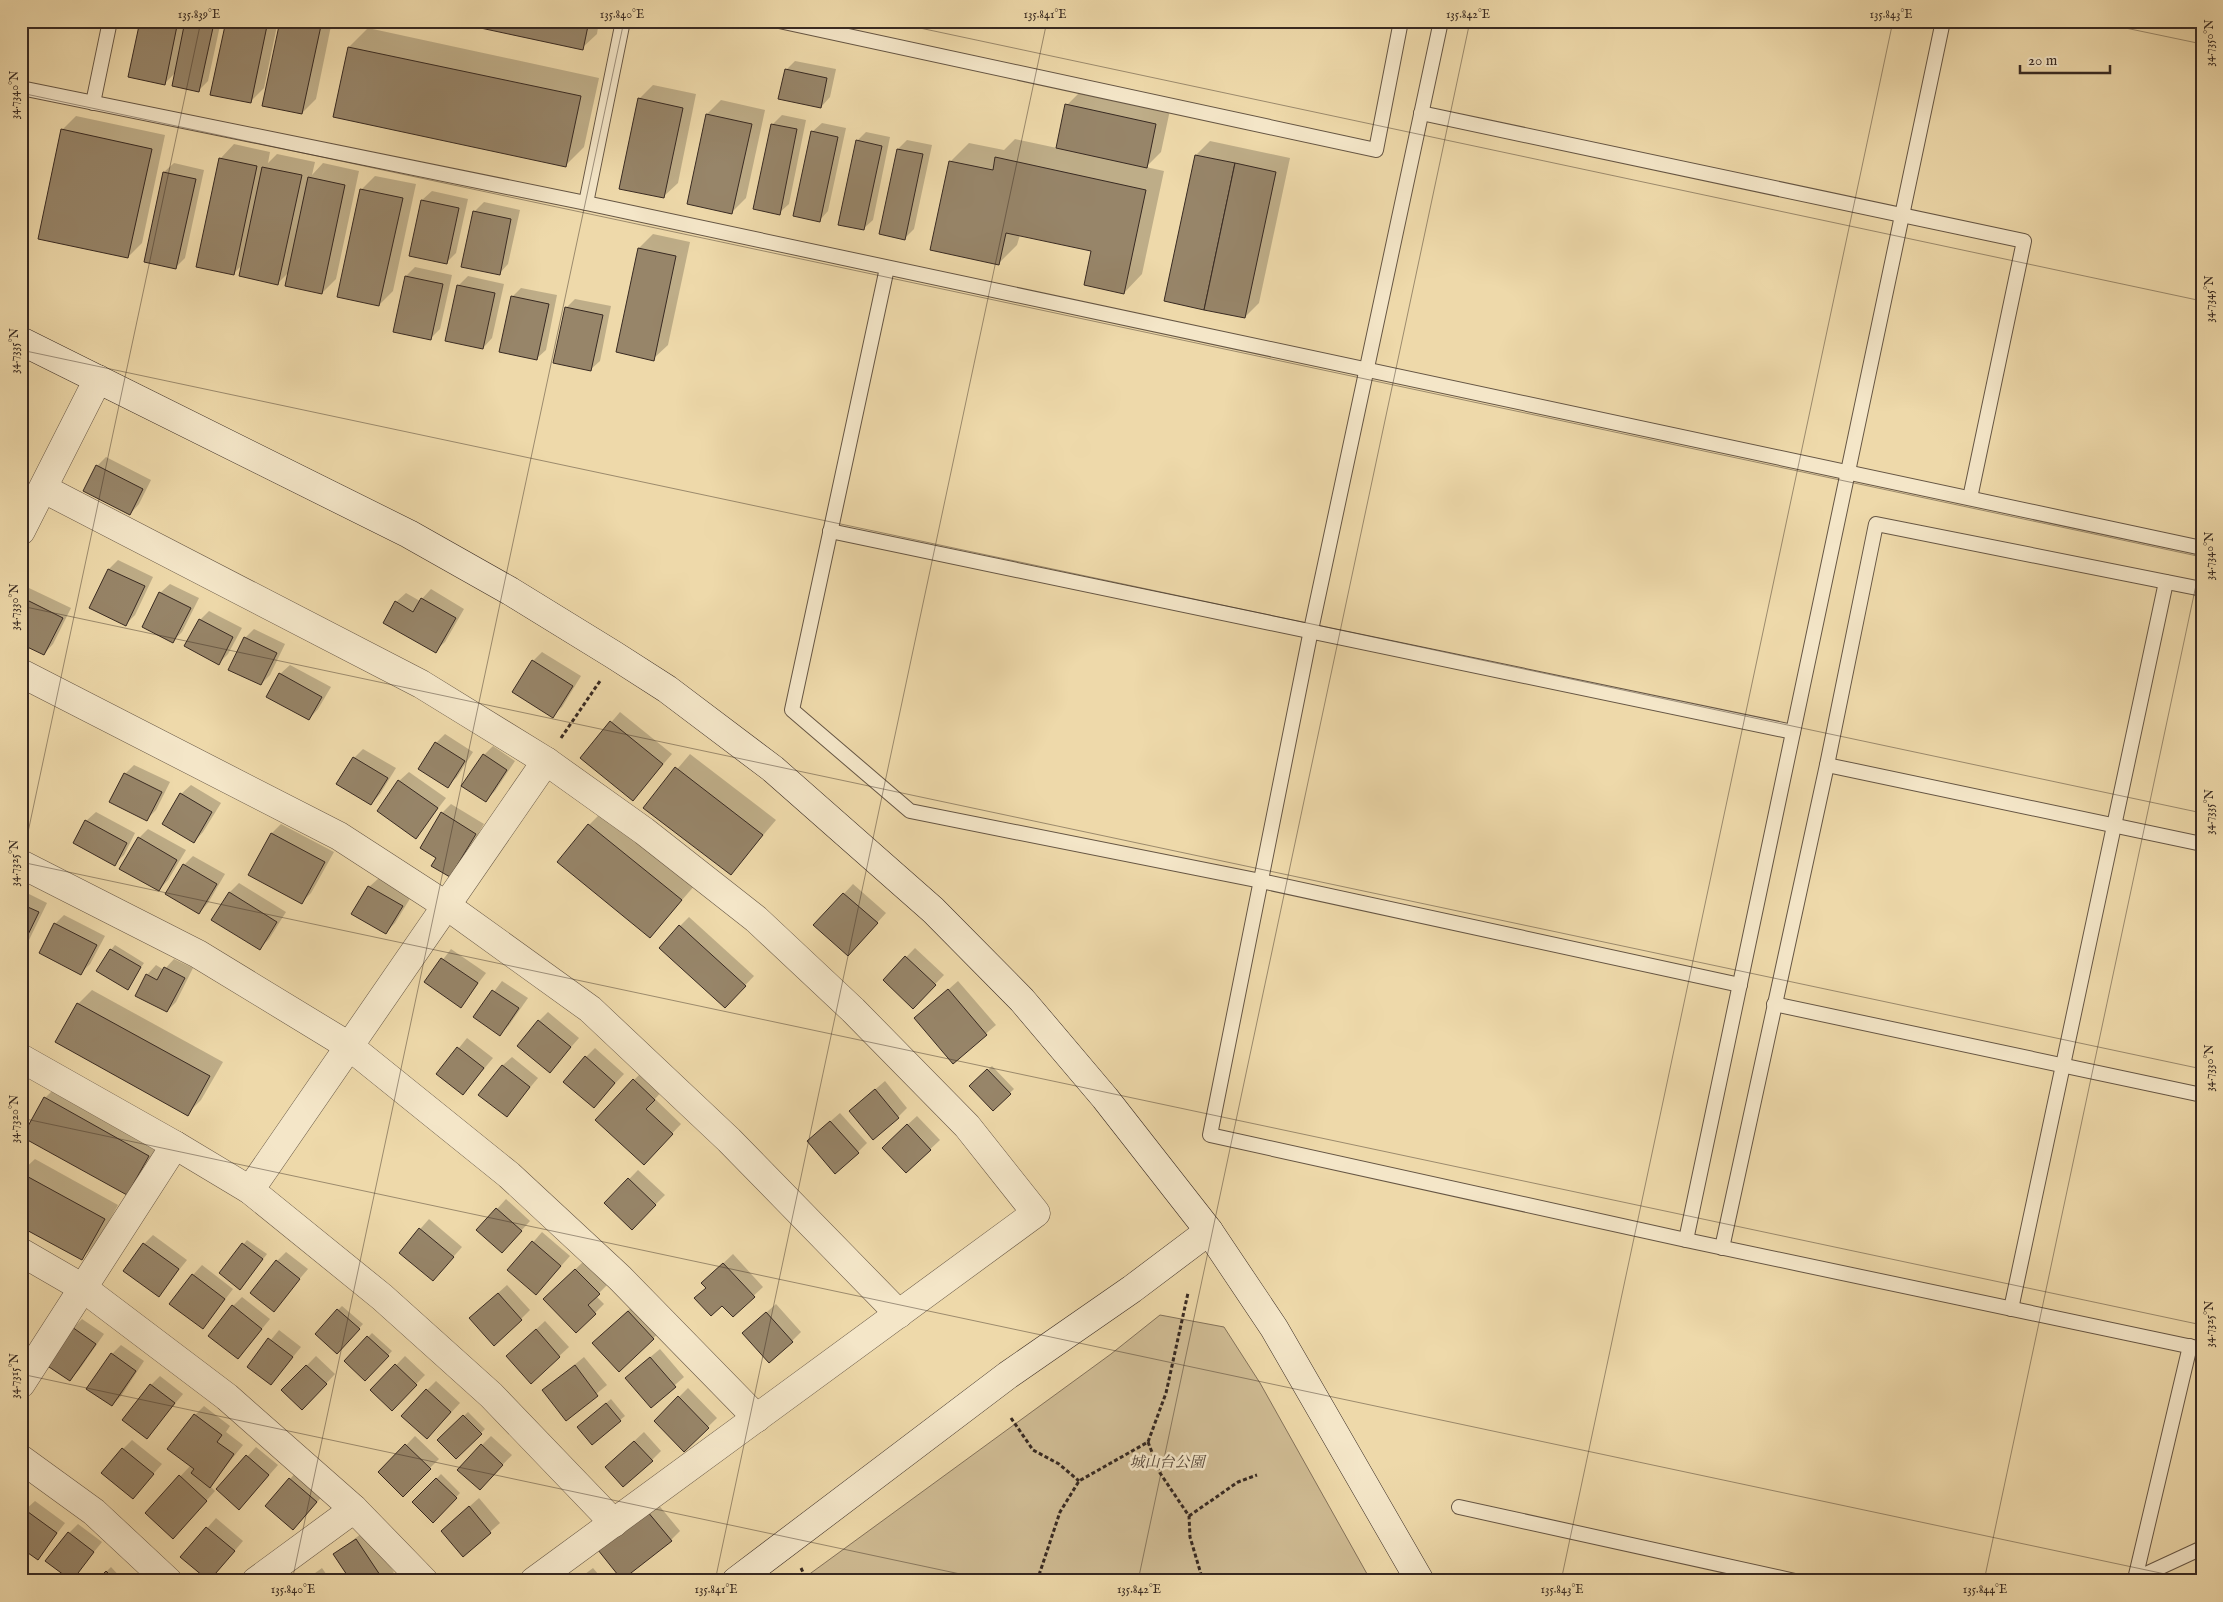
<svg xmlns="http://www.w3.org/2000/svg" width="2223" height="1602" viewBox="0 0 2223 1602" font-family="'IM FELL English','Noto Serif JP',serif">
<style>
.green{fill:#cfbb93;stroke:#84725a}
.shadow{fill:#0003}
.building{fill:#978569;stroke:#382a22}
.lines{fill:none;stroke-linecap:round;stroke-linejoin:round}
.lane-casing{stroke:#665644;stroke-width:16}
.street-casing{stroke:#665644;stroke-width:29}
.secondary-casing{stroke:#382a22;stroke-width:29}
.path{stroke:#382a22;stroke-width:3;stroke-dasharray:4 2.5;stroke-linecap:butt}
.lane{stroke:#f4e6c8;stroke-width:14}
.street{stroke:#f4e6c8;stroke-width:28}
.secondary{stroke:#f4e6c8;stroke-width:28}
.ticks{fill:none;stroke:#382a22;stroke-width:1;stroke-opacity:0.45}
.labels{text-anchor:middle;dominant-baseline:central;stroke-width:5;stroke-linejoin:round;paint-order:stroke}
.park-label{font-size:15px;font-style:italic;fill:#564739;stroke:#f4e6c8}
.neatline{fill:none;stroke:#382a22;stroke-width:2}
.ticks-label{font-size:12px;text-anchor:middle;fill:#382a22}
</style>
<rect width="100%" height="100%" fill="#eed9aa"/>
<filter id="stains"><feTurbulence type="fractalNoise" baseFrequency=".004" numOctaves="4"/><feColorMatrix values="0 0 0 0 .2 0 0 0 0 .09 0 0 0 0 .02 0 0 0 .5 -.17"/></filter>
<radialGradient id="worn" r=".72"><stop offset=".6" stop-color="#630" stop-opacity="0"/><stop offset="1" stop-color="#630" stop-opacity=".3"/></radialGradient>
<!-- green -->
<polygon class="green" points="1160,1315 1224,1327 1260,1383 1371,1581 800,1581 1111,1354"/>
<!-- shadow -->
<g class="shadow">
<polygon points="141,21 221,21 208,81 199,90 176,72 164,84"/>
<polygon points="227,21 278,21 264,88 250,102"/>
<polygon points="281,21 332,21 316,99 302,113"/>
<polygon points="455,21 599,21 597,34 582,48"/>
<polygon points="368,28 599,78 584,147 566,165 334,116 349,47"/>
<polygon points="795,61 836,69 830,97 821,107 786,70"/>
<polygon points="653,85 696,94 678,183 663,197 639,99"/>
<polygon points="1081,91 1170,110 1161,152 1146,167 1164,171 1142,274 1124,293 1092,250 1020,235 1017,245 999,263 950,162 969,143 1004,150 1015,139 1057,148 1067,105"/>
<polygon points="721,100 765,110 746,198 732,212 707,114"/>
<polygon points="782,115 806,120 789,204 779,213 773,124"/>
<polygon points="76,116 165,135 142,243 128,257 62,130"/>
<polygon points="822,123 846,128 828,211 819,221 812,132"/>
<polygon points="866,132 890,137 873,220 863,229 857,141"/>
<polygon points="907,140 932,145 914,229 905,238 898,149"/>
<polygon points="1210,141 1290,158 1259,303 1245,317 1196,155"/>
<polygon points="234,144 270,152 268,163 277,154 315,162 312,175 323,163 359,171 336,279 322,293 289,272 278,283 242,265 233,274 220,159"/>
<polygon points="174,163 204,170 185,258 176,267 164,172"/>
<polygon points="375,176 416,184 393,291 379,305 361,190"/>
<polygon points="432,191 468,199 456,253 447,262 422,200"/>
<polygon points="484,202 520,210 508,264 499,274 474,212"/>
<polygon points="653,234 690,242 668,345 653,359 617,351 639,248"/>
<polygon points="415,267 452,275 440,329 431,338 406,276"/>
<polygon points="468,276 504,284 492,338 483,348 458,286"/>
<polygon points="521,288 557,295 546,350 536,359 512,297"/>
<polygon points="575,299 611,306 600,361 590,370 566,308"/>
<polygon points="106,457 151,480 139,504 130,514 97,466"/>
<polygon points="118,560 153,577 135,615 126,624 109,569"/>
<polygon points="170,584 199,598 182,632 173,641 160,593"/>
<polygon points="29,588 71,608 53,644 44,654 21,643 21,596"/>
<polygon points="431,589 464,609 445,642 435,651 396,602 406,593 420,601"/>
<polygon points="209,611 242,628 228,654 218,664 200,620"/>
<polygon points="254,629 285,644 270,675 261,684 245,638"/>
<polygon points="542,652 581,676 562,707 552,716 533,661"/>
<polygon points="290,665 331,687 318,709 309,719 280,674"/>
<polygon points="620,712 672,754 633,799 581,758"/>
<polygon points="445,734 473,752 457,777 447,786 436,743"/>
<polygon points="493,746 515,761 495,791 485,801 484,755"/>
<polygon points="363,749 396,768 380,794 371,804 354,758"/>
<polygon points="690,754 776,820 730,874 645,807"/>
<polygon points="134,765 170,782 156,810 147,819 125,774"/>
<polygon points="409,772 446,798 416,837 399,781"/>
<polygon points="191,785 221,803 203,832 194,842 181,794"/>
<polygon points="451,804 484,824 459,866 450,876 437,857 442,813"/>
<polygon points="603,811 695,885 650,937 589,825"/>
<polygon points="96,812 135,833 124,855 114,864 86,821"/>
<polygon points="281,824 334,852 311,893 302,902 250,874 272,833"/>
<polygon points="148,829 186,850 168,880 159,890 139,838"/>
<polygon points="193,856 225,874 208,903 199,913 184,865"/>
<polygon points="379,878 411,897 395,923 385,933 369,887"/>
<polygon points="239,883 286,912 269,939 260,948 213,919 230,892"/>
<polygon points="853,884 886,913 857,945 815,925"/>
<polygon points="21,890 47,903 29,940 21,948"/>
<polygon points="64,915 105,936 90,964 81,973 55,924"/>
<polygon points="689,917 754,976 734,997 680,926"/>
<polygon points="115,945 144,963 127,988 111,950"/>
<polygon points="915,948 944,975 913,1007 884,980"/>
<polygon points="451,949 486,973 461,1006 426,982"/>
<polygon points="174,959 193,968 176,1002 167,1011 147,975 156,965 164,970"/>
<polygon points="502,981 528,998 509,1025 500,1034 475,1017"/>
<polygon points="958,981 996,1025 953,1062 916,1018"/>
<polygon points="92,990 223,1062 201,1100 187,1114 78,1004"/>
<polygon points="548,1012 579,1038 550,1071 539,1021"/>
<polygon points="467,1038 493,1058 463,1094 438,1074"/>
<polygon points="595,1048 624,1074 594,1106 586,1057"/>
<polygon points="512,1057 538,1078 506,1116 502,1066"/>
<polygon points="992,1066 1014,1089 993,1109 971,1086"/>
<polygon points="643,1071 663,1090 655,1099 681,1124 653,1154 634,1080"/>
<polygon points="885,1081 907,1108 898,1117 850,1111"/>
<polygon points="59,1084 162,1142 141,1180 127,1194 45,1098"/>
<polygon points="840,1113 867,1143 858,1152 818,1132"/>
<polygon points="917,1116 940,1140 906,1172 892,1139"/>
<polygon points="35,1159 118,1205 96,1244 82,1258 21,1225 21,1172"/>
<polygon points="638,1170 665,1195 632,1228 606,1203"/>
<polygon points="506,1199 530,1221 511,1242 478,1230"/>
<polygon points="429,1219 462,1247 433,1280 400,1252"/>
<polygon points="542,1232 570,1256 545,1284 509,1270"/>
<polygon points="153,1235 187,1260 159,1295 144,1244"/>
<polygon points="247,1240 267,1254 244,1284 221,1273"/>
<polygon points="286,1252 308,1269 273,1310 277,1261"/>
<polygon points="733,1254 763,1287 733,1315 707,1287 712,1274"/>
<polygon points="585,1260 608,1284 596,1296 604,1304 576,1332 554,1290"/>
<polygon points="202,1265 233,1289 203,1328 193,1275"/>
<polygon points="507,1285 530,1310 521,1319 480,1309"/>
<polygon points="242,1297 270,1319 238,1358 233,1306"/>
<polygon points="637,1302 663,1329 619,1370 603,1334"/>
<polygon points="776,1304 801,1332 792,1341 753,1324"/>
<polygon points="342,1306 363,1324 341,1348 338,1310"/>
<polygon points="82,1319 104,1334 79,1370 70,1379 73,1328"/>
<polygon points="545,1321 569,1347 531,1382 517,1347"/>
<polygon points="279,1330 301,1347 271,1384 249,1367"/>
<polygon points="372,1333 392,1351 365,1380 346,1361"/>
<polygon points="121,1345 144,1361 121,1396 112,1405 112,1354"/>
<polygon points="660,1349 684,1377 651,1406 636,1369"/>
<polygon points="316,1356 335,1374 311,1400 283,1390"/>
<polygon points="405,1356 425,1375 392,1409 372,1390"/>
<polygon points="584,1357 607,1385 566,1419 544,1390"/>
<polygon points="160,1376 183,1394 147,1437 151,1385"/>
<polygon points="436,1381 460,1403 436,1429 427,1390"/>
<polygon points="688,1388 717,1418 684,1450 655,1421"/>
<polygon points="611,1399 625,1416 620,1420 582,1423"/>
<polygon points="204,1406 230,1426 226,1432 243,1445 210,1486 215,1491 182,1528 146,1513 191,1465 195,1415"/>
<polygon points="468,1412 485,1429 456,1457 439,1440"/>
<polygon points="644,1432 661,1451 652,1460 616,1458"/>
<polygon points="415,1436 439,1459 403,1495 380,1472"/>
<polygon points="491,1436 512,1455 489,1479 482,1445"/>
<polygon points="132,1440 162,1464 133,1497 123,1449"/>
<polygon points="256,1447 278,1465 248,1499 217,1489"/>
<polygon points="299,1469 326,1492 302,1519 290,1479"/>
<polygon points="441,1474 460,1493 433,1521 414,1502"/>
<polygon points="21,1487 26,1489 21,1496"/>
<polygon points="479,1498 500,1523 464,1555 442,1531"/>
<polygon points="35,1501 65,1523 38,1558 25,1510"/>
<polygon points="657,1503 680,1531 671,1540 600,1550"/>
<polygon points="216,1518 243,1541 218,1570 182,1557"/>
<polygon points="78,1524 102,1542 71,1580 69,1533"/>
<polygon points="366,1530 394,1572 385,1581 353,1581 335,1554"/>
<polygon points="111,1567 124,1581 97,1581"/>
<polygon points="322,1568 331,1581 304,1581"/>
<polygon points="593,1568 604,1581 576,1581"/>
<polygon points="29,1575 38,1581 23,1581"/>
</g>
<!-- building -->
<g class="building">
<polygon points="140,21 178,21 165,85 128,77"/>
<polygon points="185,21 214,23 199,92 172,86"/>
<polygon points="226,21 268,21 251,103 210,95"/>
<polygon points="280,21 322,21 302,114 262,106"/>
<polygon points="448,21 589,21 583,50"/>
<polygon points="348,47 581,96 566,167 333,117"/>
<polygon points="785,69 827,78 821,108 778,99"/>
<polygon points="638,98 683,108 664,198 619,189"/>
<polygon points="1065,104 1156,124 1147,168 1056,148"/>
<polygon points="706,114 752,124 732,214 687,204"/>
<polygon points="771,124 797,129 780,215 753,209"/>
<polygon points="61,129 152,149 128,258 38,239"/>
<polygon points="811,131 838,137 820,222 793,216"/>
<polygon points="856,140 882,146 864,230 838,225"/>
<polygon points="897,149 923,154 905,240 879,234"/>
<polygon points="1195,155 1235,163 1204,310 1164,301"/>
<polygon points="995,157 1146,190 1124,294 1084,285 1091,251 1006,233 999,265 930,250 949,161 993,170"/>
<polygon points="219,158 257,166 234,275 196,267"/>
<polygon points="1235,163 1276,172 1245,318 1204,310"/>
<polygon points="262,167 302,175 278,285 239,276"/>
<polygon points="163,172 196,179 176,269 144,262"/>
<polygon points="308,177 345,185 322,294 285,286"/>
<polygon points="360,189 403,198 379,306 337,297"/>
<polygon points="421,200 459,208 447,264 409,256"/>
<polygon points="473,211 511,219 500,275 461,267"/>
<polygon points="638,248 676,256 654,361 616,352"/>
<polygon points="405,276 443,284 431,340 393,332"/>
<polygon points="457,285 495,293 483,349 445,341"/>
<polygon points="511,296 549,304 537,360 499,352"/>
<polygon points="565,307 603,315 591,371 553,363"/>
<polygon points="96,465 143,489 130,515 83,491"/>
<polygon points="108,569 145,586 126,626 89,608"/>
<polygon points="159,592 191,608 173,643 142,627"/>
<polygon points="21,597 63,618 44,655 21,644"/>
<polygon points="421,598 456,618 436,653 383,623 395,601 413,612"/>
<polygon points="199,619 233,637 219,665 184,646"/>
<polygon points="244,637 277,653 261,685 228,670"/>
<polygon points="532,660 573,686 553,718 512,692"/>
<polygon points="279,673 322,697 309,720 266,697"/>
<polygon points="610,721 663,764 633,801 580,758"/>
<polygon points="435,742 465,761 448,788 418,769"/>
<polygon points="483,754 507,770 486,802 461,786"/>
<polygon points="353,757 388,778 371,805 336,784"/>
<polygon points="675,767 763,835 731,875 643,808"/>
<polygon points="124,773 162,792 147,821 109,802"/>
<polygon points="398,780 438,808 416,839 377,811"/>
<polygon points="180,793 212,812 194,843 162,824"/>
<polygon points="441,812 476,834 450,877 431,866 436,858 420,848"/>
<polygon points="85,820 127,843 115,866 73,843"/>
<polygon points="588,824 682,900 650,938 557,862"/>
<polygon points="271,833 325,862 302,904 248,875"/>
<polygon points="138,837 177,860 159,891 119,869"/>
<polygon points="183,864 217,884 199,914 165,894"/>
<polygon points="368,886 403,906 386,934 351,914"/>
<polygon points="229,892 277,922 260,950 211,920"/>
<polygon points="843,893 878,923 848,956 813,925"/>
<polygon points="21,904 39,912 21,949"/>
<polygon points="54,923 97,945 81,975 39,953"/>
<polygon points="679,925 746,986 725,1008 659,948"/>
<polygon points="110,949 141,967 128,990 96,971"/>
<polygon points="905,956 936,985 913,1009 883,980"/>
<polygon points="441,958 478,983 461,1008 424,982"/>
<polygon points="164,967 185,978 167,1012 135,996 146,974 157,980"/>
<polygon points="948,989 987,1035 953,1064 914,1018"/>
<polygon points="492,990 519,1008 500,1036 473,1017"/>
<polygon points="77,1003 210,1076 188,1116 55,1042"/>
<polygon points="538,1020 571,1047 550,1073 517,1046"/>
<polygon points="457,1047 484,1068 463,1095 436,1074"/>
<polygon points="585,1056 615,1083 594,1108 563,1082"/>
<polygon points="502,1065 530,1087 507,1117 478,1095"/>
<polygon points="987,1069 1011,1094 993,1111 969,1086"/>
<polygon points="633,1079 655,1100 646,1109 673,1134 644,1165 595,1120"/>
<polygon points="875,1089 899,1118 873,1140 849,1111"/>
<polygon points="44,1097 149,1156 127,1195 22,1137"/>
<polygon points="830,1121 859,1153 835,1174 807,1141"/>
<polygon points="907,1124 931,1150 906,1173 882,1148"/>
<polygon points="21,1173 105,1219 82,1260 21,1227"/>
<polygon points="628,1178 656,1205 632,1230 604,1203"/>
<polygon points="496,1208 522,1231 502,1253 476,1230"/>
<polygon points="419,1228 454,1257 433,1281 399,1253"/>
<polygon points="532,1241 561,1266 536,1295 507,1270"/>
<polygon points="143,1243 179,1269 159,1297 123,1271"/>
<polygon points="242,1243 263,1259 240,1290 219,1273"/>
<polygon points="276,1260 300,1279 274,1312 250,1293"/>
<polygon points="723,1263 755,1297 733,1317 722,1306 711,1316 694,1298 706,1288 701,1283"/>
<polygon points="575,1269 600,1294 588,1305 596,1314 576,1333 543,1299"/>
<polygon points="192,1274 225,1299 203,1329 169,1304"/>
<polygon points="498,1293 522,1320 494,1346 469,1318"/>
<polygon points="232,1305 262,1329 238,1359 208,1336"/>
<polygon points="337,1309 360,1329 337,1354 315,1334"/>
<polygon points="628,1311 654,1339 619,1372 592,1343"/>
<polygon points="766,1312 793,1342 769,1363 742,1333"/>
<polygon points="72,1327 96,1344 70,1381 46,1365"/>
<polygon points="536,1329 560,1357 531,1384 506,1356"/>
<polygon points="367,1336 389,1356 365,1381 344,1361"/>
<polygon points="268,1338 293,1357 271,1385 247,1367"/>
<polygon points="111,1353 136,1371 112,1406 86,1389"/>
<polygon points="650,1357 676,1387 651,1408 625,1378"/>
<polygon points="395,1364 417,1385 392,1411 370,1390"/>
<polygon points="306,1365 327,1384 302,1410 281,1390"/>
<polygon points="575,1365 598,1396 566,1421 542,1390"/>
<polygon points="150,1384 175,1403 147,1439 122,1420"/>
<polygon points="426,1389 451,1412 427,1439 401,1416"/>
<polygon points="678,1396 709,1428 684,1452 654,1421"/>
<polygon points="606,1403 621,1421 592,1445 577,1427"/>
<polygon points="194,1414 222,1435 217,1442 234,1454 210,1488 191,1473 194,1469 167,1449"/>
<polygon points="463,1415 482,1434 456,1459 437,1440"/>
<polygon points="634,1441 653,1461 623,1487 605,1467"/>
<polygon points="405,1444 431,1469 403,1497 378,1472"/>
<polygon points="481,1444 503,1465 480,1490 457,1470"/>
<polygon points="122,1448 154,1474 133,1499 101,1473"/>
<polygon points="246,1455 269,1475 239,1510 216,1489"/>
<polygon points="179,1475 207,1501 173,1539 145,1513"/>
<polygon points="289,1478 317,1502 293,1530 265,1506"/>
<polygon points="436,1478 457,1498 433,1523 412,1502"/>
<polygon points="469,1506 491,1533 463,1557 441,1531"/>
<polygon points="24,1509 57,1533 38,1560 21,1548 21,1514"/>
<polygon points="647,1511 672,1541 622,1580 598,1550"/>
<polygon points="206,1527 235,1551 209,1581 180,1557"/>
<polygon points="68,1532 94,1552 72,1581 45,1561"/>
<polygon points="356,1539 384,1581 351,1581 333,1554"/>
<polygon points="106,1571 116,1581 96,1581"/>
<polygon points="583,1576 587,1581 577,1581"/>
</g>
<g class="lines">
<!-- lane casing -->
<g class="lane-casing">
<g id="lane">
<polyline points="779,21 1376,150 1401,21"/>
<polyline points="1441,21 1311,630 1210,1135 1686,1240 2202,1349"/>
<polyline points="21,88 586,203 2202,548"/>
<polyline points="93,103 110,21"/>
<polyline points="1421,113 2024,241 1970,498"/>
<polyline points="586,203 623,21"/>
<polyline points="887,268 792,710 910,811 1261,881 1740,985"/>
<polyline points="830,531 1793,732"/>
<polyline points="1827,765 2202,844"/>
<polyline points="1774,1004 2202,1095"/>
<polyline points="1686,1240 1943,21"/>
<polyline points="1722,1248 1827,765 1876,524 2202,589"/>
<polyline points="2011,1309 2166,582"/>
<polyline points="2190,1346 2135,1579 2202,1548"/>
<polyline points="1459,1507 1795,1581"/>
</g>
</g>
<!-- street casing -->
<g class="street-casing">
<g id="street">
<polyline points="44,489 421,684 546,761 644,831 756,919 853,1010 967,1126 1036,1213 534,1581"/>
<polyline points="21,531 98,379"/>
<polyline points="21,673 339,836 447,906 590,1009 729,1140 899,1314"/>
<polyline points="21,864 198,954 349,1046 509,1175 620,1278 757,1418"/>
<polyline points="21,1058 175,1145 250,1190 382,1297 491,1395 614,1523"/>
<polyline points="250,1190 546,761"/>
<polyline points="21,1252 83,1288 227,1397 354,1509 424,1581"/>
<polyline points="21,1384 175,1145"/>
<polyline points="21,1459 94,1512 168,1581"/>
<polyline points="256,1581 354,1509"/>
</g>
</g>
<!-- secondary casing -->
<g class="secondary-casing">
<g id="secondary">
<polyline points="21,341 409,534 510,591 614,655 667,689 773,769 933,910 1022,1000 1105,1098 1209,1231 1274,1328 1420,1581"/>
<polyline points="736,1581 1008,1375 1132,1289 1209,1231"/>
</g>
</g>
<!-- path -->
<g class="path">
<polyline points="561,738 600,681"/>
<polyline points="1011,1418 1033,1450 1059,1464 1079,1481"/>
<polyline points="1148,1442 1160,1473 1189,1516 1190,1537 1203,1581"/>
<polyline points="1189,1516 1238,1482 1257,1475"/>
<polyline points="801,1568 807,1581"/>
<polyline points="1037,1581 1060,1512 1079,1481 1148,1442 1166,1393 1188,1293"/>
</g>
<!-- lane -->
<use href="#lane" class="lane"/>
<!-- street -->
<use href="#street" class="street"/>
<!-- secondary -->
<use href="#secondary" class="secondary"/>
</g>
<!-- ticks -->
<path class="ticks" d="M887,21L2202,301M2092,21L2202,44M21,93L2202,557M21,350L2202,813M21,606L2202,1069M21,862L2202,1325M21,865L201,21M21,1118L2198,1581M21,1374L993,1581M292,1581L624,21M715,1581L1047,21M1138,1581L1470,21M1561,1581L1893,21M1984,1581L2202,557"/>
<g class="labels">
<!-- park labels -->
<g class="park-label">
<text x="1167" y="1462">城山台公園</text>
</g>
</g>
<!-- margin -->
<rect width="2223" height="1602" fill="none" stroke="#eed9aa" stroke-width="55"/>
<!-- scale -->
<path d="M2020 65v8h90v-8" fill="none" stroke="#382a22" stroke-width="2.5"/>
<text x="2028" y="65" font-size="15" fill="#382a22" stroke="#f4e6c8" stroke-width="4" paint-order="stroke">20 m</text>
<rect x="28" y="28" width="2168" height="1546" class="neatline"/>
<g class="ticks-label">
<text x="199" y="18">135.839°E</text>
<text x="622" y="18">135.840°E</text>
<text x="1045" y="18">135.841°E</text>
<text x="1468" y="18">135.842°E</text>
<text x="1891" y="18">135.843°E</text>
<text transform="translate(2209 43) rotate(-90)" y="4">34.7350°N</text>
<text transform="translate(14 95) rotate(-90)" y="4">34.7340°N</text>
<text transform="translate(2209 299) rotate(-90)" y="4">34.7345°N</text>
<text transform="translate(14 351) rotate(-90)" y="4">34.7335°N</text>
<text transform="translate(2209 556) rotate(-90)" y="4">34.7340°N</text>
<text transform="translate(14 607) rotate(-90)" y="4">34.7330°N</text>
<text transform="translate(2209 812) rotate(-90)" y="4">34.7335°N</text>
<text transform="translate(14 863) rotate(-90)" y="4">34.7325°N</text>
<text transform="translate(2209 1068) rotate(-90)" y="4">34.7330°N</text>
<text transform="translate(14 1119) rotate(-90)" y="4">34.7320°N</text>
<text transform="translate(2209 1324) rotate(-90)" y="4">34.7325°N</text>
<text transform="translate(14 1376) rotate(-90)" y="4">34.7315°N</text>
<text x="293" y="1593">135.840°E</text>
<text x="716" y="1593">135.841°E</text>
<text x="1139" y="1593">135.842°E</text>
<text x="1562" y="1593">135.843°E</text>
<text x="1985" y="1593">135.844°E</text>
</g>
<rect width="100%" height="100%" filter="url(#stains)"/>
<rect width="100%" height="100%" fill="url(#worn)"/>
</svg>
